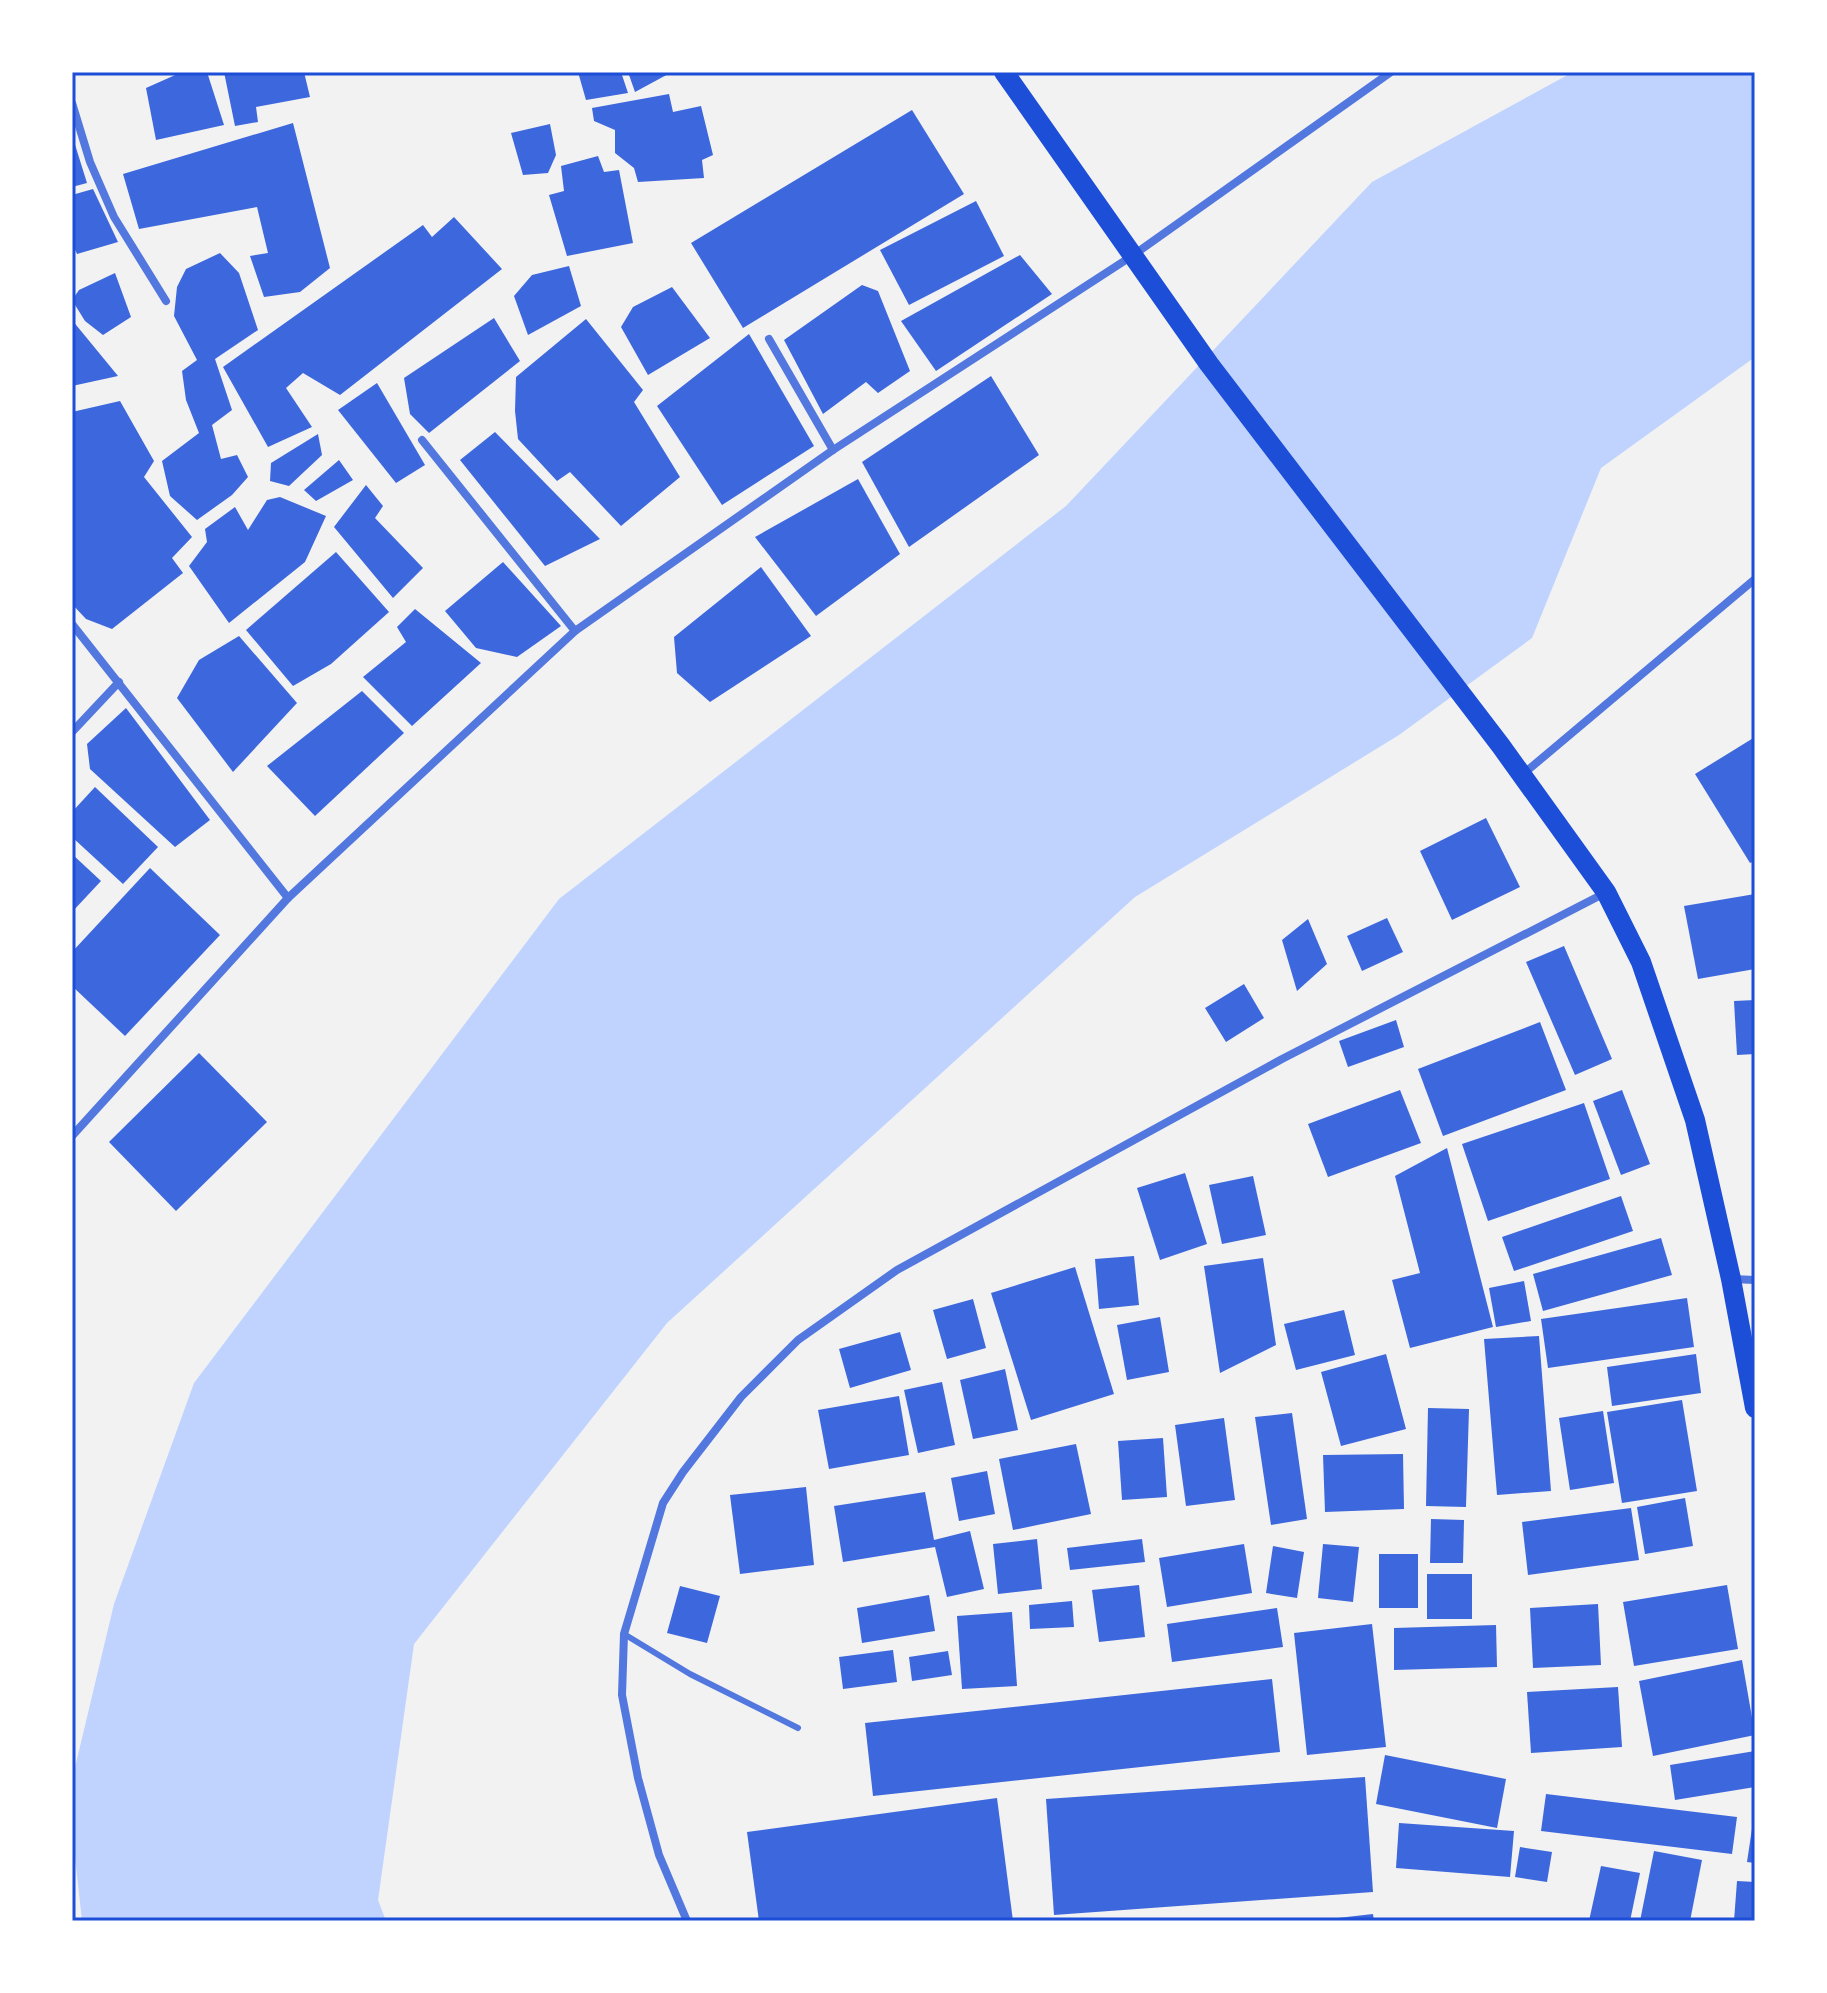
<svg xmlns="http://www.w3.org/2000/svg" width="1827" height="1993" viewBox="0 0 1827 1993" font-family="'Libre Baskerville',serif">
<style>
.water{fill:#bfd3fe}
.building{fill:#3d67dc}
.lines{fill:none;stroke-linecap:round;stroke-linejoin:round}
.service{stroke:#5277de;stroke-width:6}
.minor{stroke:#5277de;stroke-width:8}
.primary{stroke:#1d4ed8;stroke-width:20}
.neatline{fill:none;stroke:#1d4ed8;stroke-width:3}
</style>
<rect width="100%" height="100%" fill="#f2f2f2"/>
<!-- water -->
<polygon class="water" points="1573,72 1755,72 1755,357 1601,468 1532,638 1399,735 1135,897 667,1323 414,1644 378,1900 386,1921 82,1921 72,1829 72,1780 114,1604 194,1383 559,899 1066,506 1372,182"/>
<!-- building -->
<g class="building">
<polygon points="182,72 207,72 224,125 156,140 146,88"/>
<polygon points="224,72 304,72 310,97 256,107 258,122 235,126"/>
<polygon points="578,72 621,72 628,93 586,100"/>
<polygon points="628,72 672,72 635,92"/>
<polygon points="669,94 673,112 701,106 713,155 702,160 704,178 638,182 634,168 615,153 615,130 594,121 592,108"/>
<polygon points="912,110 964,194 743,328 691,243"/>
<polygon points="293,123 330,268 300,292 264,297 250,256 268,253 257,207 139,229 123,174"/>
<polygon points="550,124 556,155 548,173 523,175 511,133"/>
<polygon points="72,135 87,183 72,187"/>
<polygon points="598,156 604,172 619,170 633,243 567,256 549,195 564,191 561,166"/>
<polygon points="93,189 118,242 77,254 72,243 72,195"/>
<polygon points="976,201 1004,256 909,305 880,250"/>
<polygon points="454,217 502,269 340,395 303,373 286,388 312,427 268,447 223,367 423,225 432,237"/>
<polygon points="220,253 239,273 258,330 215,359 232,410 212,425 221,459 237,455 248,477 232,495 197,520 170,496 162,461 199,433 186,400 182,371 197,360 174,316 177,287 186,269"/>
<polygon points="1020,255 1052,294 936,371 901,321"/>
<polygon points="569,266 581,306 528,335 514,296 532,275"/>
<polygon points="115,273 131,317 103,335 85,321 72,300 79,290"/>
<polygon points="862,285 878,291 910,371 878,393 866,382 823,414 784,340"/>
<polygon points="672,287 710,338 648,375 621,327 633,307"/>
<polygon points="494,318 520,361 429,433 410,414 404,378"/>
<polygon points="586,319 643,390 634,402 680,477 621,526 570,472 557,481 518,439 515,411 516,377"/>
<polygon points="72,320 118,376 72,386"/>
<polygon points="749,334 814,446 722,505 657,406"/>
<polygon points="991,376 1039,455 909,547 862,462"/>
<polygon points="377,383 425,465 396,483 338,410"/>
<polygon points="120,401 154,461 144,477 192,537 172,558 183,573 112,629 86,619 72,604 72,412"/>
<polygon points="495,432 600,539 545,566 460,460"/>
<polygon points="318,434 322,455 289,486 270,481 271,463"/>
<polygon points="339,460 353,480 316,501 304,490"/>
<polygon points="858,479 900,554 816,616 755,537"/>
<polygon points="366,485 383,506 375,518 423,568 393,598 334,527"/>
<polygon points="280,497 326,516 305,562 229,623 189,566 207,542 205,529 235,507 248,530 267,500"/>
<polygon points="336,552 389,612 331,664 293,686 246,630"/>
<polygon points="503,562 561,626 517,657 476,648 445,611"/>
<polygon points="761,567 811,636 710,702 677,673 674,637"/>
<polygon points="415,609 481,663 412,726 363,677 406,642 397,627"/>
<polygon points="239,636 297,703 233,772 177,698 199,660"/>
<polygon points="362,691 404,733 315,816 267,766"/>
<polygon points="126,708 210,820 175,847 90,769 87,744"/>
<polygon points="1755,737 1755,861 1750,863 1695,774"/>
<polygon points="95,787 158,847 123,884 72,837 72,812"/>
<polygon points="1486,818 1520,887 1452,920 1420,851"/>
<polygon points="72,854 101,881 72,912"/>
<polygon points="150,868 220,935 125,1036 72,986 72,952"/>
<polygon points="1755,894 1755,969 1698,979 1684,906"/>
<polygon points="1387,918 1403,952 1362,971 1347,936"/>
<polygon points="1308,919 1327,964 1297,991 1282,940"/>
<polygon points="1564,946 1612,1059 1575,1075 1526,962"/>
<polygon points="1244,984 1264,1018 1226,1042 1205,1008"/>
<polygon points="1755,1000 1755,1054 1737,1055 1734,1001"/>
<polygon points="1396,1020 1404,1047 1348,1067 1339,1041"/>
<polygon points="1540,1022 1566,1090 1443,1136 1418,1069"/>
<polygon points="199,1053 267,1122 176,1211 109,1142"/>
<polygon points="1400,1090 1421,1143 1328,1177 1308,1124"/>
<polygon points="1622,1090 1650,1164 1621,1175 1593,1101"/>
<polygon points="1584,1103 1610,1179 1488,1221 1462,1144"/>
<polygon points="1447,1148 1493,1327 1410,1348 1392,1280 1420,1273 1395,1176"/>
<polygon points="1185,1173 1207,1244 1160,1260 1137,1188"/>
<polygon points="1253,1176 1266,1235 1222,1244 1209,1185"/>
<polygon points="1621,1196 1633,1231 1514,1271 1502,1237"/>
<polygon points="1661,1238 1672,1275 1543,1311 1533,1274"/>
<polygon points="1134,1256 1139,1305 1099,1309 1095,1259"/>
<polygon points="1263,1258 1276,1345 1220,1373 1204,1266"/>
<polygon points="1075,1267 1114,1394 1031,1420 991,1293"/>
<polygon points="1524,1281 1531,1321 1496,1327 1489,1288"/>
<polygon points="1687,1298 1694,1347 1548,1368 1541,1319"/>
<polygon points="973,1299 986,1348 947,1359 933,1310"/>
<polygon points="1344,1310 1355,1355 1296,1370 1284,1324"/>
<polygon points="1160,1317 1169,1372 1127,1380 1117,1325"/>
<polygon points="900,1332 911,1370 850,1388 839,1349"/>
<polygon points="1539,1336 1551,1491 1497,1495 1484,1339"/>
<polygon points="1386,1354 1406,1429 1341,1446 1321,1372"/>
<polygon points="1696,1354 1701,1393 1612,1406 1607,1367"/>
<polygon points="1005,1369 1018,1430 973,1439 960,1380"/>
<polygon points="942,1382 955,1445 918,1453 904,1390"/>
<polygon points="899,1396 909,1455 829,1469 818,1410"/>
<polygon points="1682,1400 1697,1491 1622,1503 1607,1412"/>
<polygon points="1428,1408 1469,1409 1466,1507 1426,1506"/>
<polygon points="1603,1411 1614,1483 1570,1490 1559,1418"/>
<polygon points="1292,1413 1307,1519 1271,1525 1255,1417"/>
<polygon points="1224,1418 1235,1500 1186,1506 1175,1425"/>
<polygon points="1163,1438 1167,1497 1122,1500 1118,1441"/>
<polygon points="1076,1444 1091,1514 1013,1530 999,1459"/>
<polygon points="1403,1454 1404,1509 1325,1512 1323,1455"/>
<polygon points="987,1471 995,1514 959,1521 951,1478"/>
<polygon points="806,1487 814,1565 740,1574 730,1495"/>
<polygon points="925,1492 934,1540 970,1531 984,1589 947,1597 935,1547 843,1562 834,1506"/>
<polygon points="1685,1498 1693,1546 1645,1554 1637,1507"/>
<polygon points="1631,1508 1639,1560 1528,1575 1522,1522"/>
<polygon points="1431,1519 1464,1520 1463,1563 1430,1563"/>
<polygon points="1037,1539 1042,1589 998,1594 993,1544"/>
<polygon points="1142,1539 1145,1562 1070,1570 1067,1548"/>
<polygon points="1244,1544 1252,1593 1167,1607 1159,1558"/>
<polygon points="1323,1544 1359,1547 1353,1602 1318,1598"/>
<polygon points="1273,1546 1304,1552 1297,1598 1266,1593"/>
<rect x="1379" y="1554" width="39" height="54"/>
<rect x="1427" y="1574" width="45" height="45"/>
<polygon points="1139,1585 1145,1637 1099,1642 1092,1590"/>
<polygon points="1727,1585 1738,1649 1634,1666 1623,1602"/>
<polygon points="680,1586 720,1596 707,1643 667,1633"/>
<polygon points="929,1595 935,1631 862,1643 857,1608"/>
<polygon points="1072,1601 1074,1627 1030,1629 1029,1605"/>
<polygon points="1598,1604 1601,1665 1533,1668 1530,1608"/>
<polygon points="1277,1608 1283,1647 1172,1662 1167,1624"/>
<polygon points="1012,1612 1017,1686 962,1689 957,1616"/>
<polygon points="1372,1624 1386,1747 1307,1755 1294,1633"/>
<polygon points="1496,1625 1497,1667 1394,1670 1394,1628"/>
<polygon points="893,1650 897,1682 843,1689 839,1657"/>
<polygon points="948,1651 952,1675 912,1681 909,1657"/>
<polygon points="1742,1660 1755,1735 1653,1756 1639,1681"/>
<polygon points="1272,1679 1280,1752 873,1796 865,1723"/>
<polygon points="1618,1687 1622,1747 1531,1753 1527,1692"/>
<polygon points="1755,1751 1755,1787 1675,1800 1670,1765"/>
<polygon points="1385,1755 1506,1779 1497,1828 1376,1804"/>
<polygon points="1365,1777 1373,1892 1054,1915 1046,1799"/>
<polygon points="1546,1794 1737,1817 1732,1854 1541,1831"/>
<polygon points="997,1798 1013,1921 759,1921 747,1832"/>
<polygon points="1753,1822 1755,1822 1755,1863 1747,1862"/>
<polygon points="1399,1823 1514,1831 1510,1877 1396,1868"/>
<polygon points="1520,1847 1552,1852 1547,1882 1515,1877"/>
<polygon points="1654,1851 1702,1860 1690,1921 1640,1921"/>
<polygon points="1601,1866 1640,1873 1630,1921 1589,1921"/>
<polygon points="1737,1881 1755,1882 1755,1921 1734,1921"/>
<polygon points="1373,1914 1374,1921 1329,1921 1329,1919"/>
</g>
<g class="lines">
<!-- service -->
<polyline class="service" points="624,1634 690,1674 798,1728"/>
<!-- minor -->
<g class="minor">
<polyline points="72,103 90,162 114,217 166,301"/>
<polyline points="769,339 833,450"/>
<polyline points="422,440 575,631"/>
<polyline points="72,624 288,898"/>
<polyline points="72,732 119,682"/>
<polyline points="1522,775 1755,579"/>
<polyline points="72,1136 288,898 575,631 833,450 1132,256 1391,72"/>
<polyline points="1732,1279 1755,1280"/>
<polyline points="687,1921 659,1855 638,1778 622,1695 624,1634 663,1503 683,1472 741,1397 798,1340 897,1270 1282,1059 1605,893"/>
</g>
<!-- primary -->
<polyline class="primary" points="1004,72 1209,364 1501,746 1606,892 1641,962 1695,1120 1731,1279 1755,1408"/>
</g>
<!-- border -->
<rect width="1827" height="1993" fill="none" stroke="#ffffff" stroke-width="148"/>
<rect x="74" y="74" width="1679" height="1845" class="neatline"/>
</svg>
